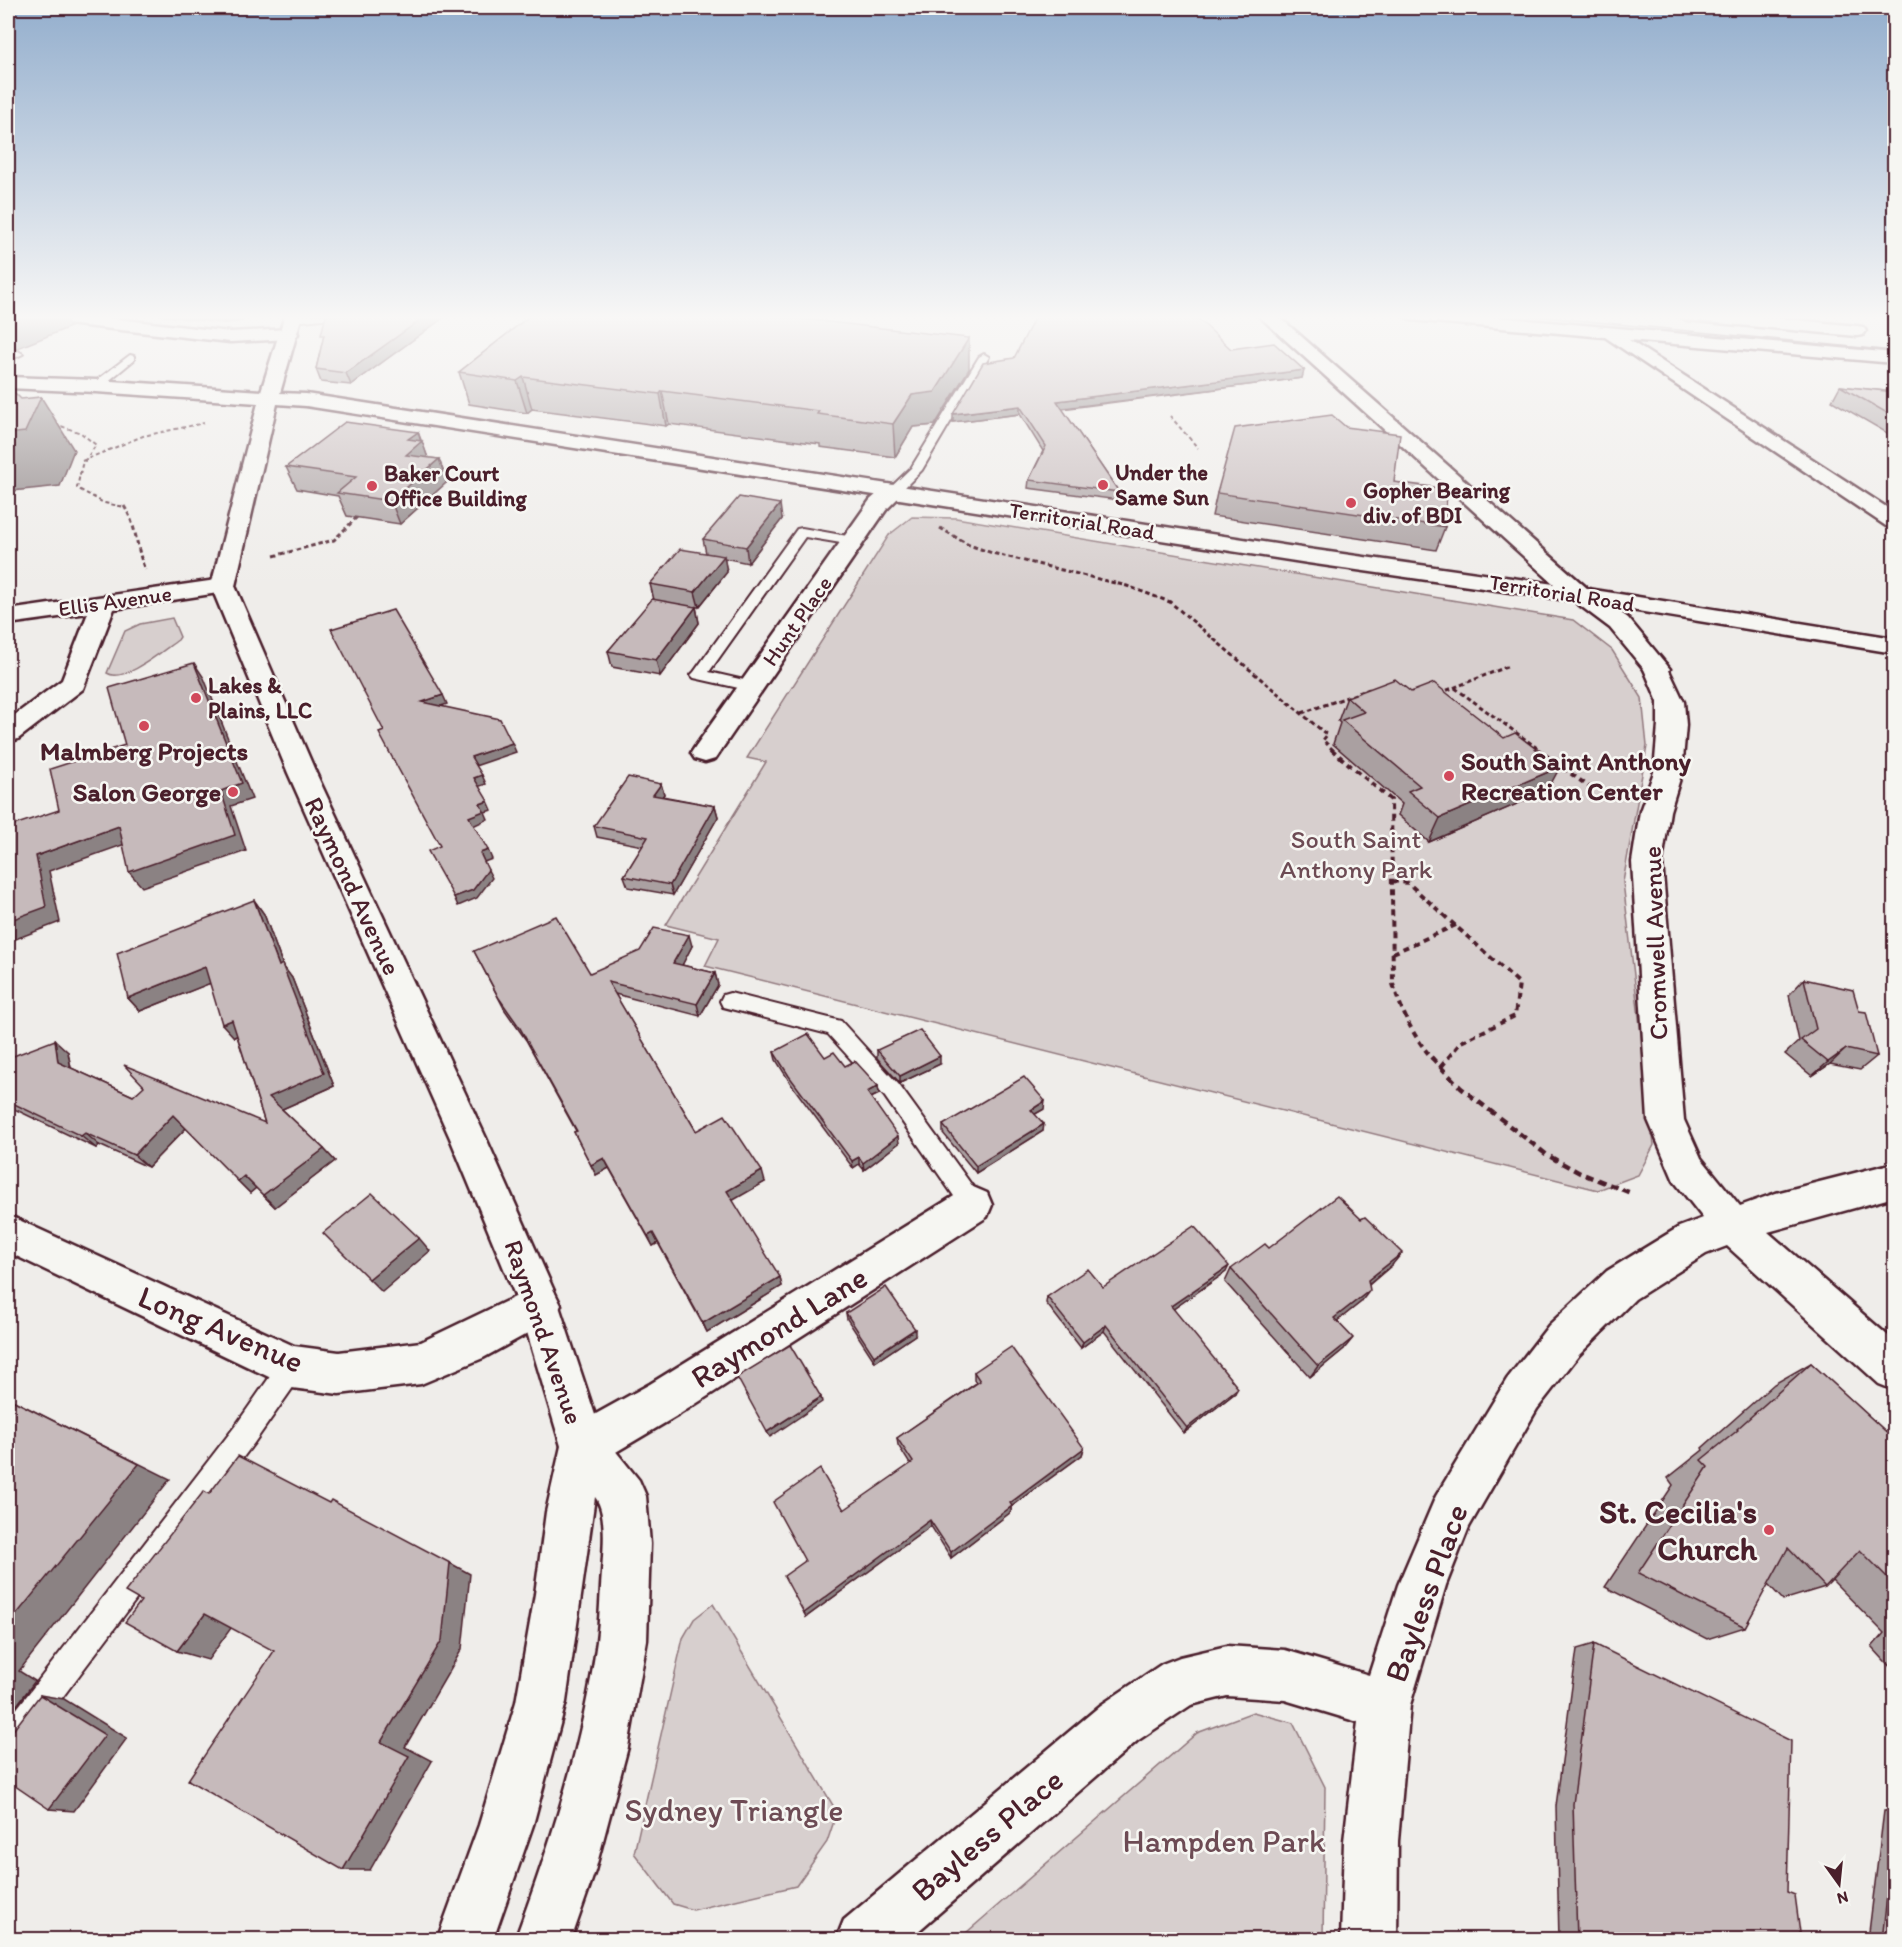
<svg xmlns="http://www.w3.org/2000/svg" width="1902" height="1947" viewBox="0 0 1902 1947" font-family="Itim,sans-serif">
<style>
.green{fill:#d7cfce;stroke:#90777c;stroke-width:1.5}
.lines{fill:none;stroke-linecap:round;stroke-linejoin:round}
.lane-casing{stroke:#4a1f2b;stroke-width:4}
.street-casing{stroke:#4a1f2b;stroke-width:5}
.secondary-casing{stroke:#4a1f2b;stroke-width:5}
.path-far3{stroke:#4a1f2b;stroke-width:2;stroke-dasharray:4 3;stroke-linecap:butt}
.path-far2{stroke:#4a1f2b;stroke-width:3;stroke-dasharray:4.5 3;stroke-linecap:butt}
.path-far1{stroke:#4a1f2b;stroke-width:4;stroke-dasharray:6 4.5;stroke-linecap:butt}
.path{stroke:#4a1f2b;stroke-width:4.5;stroke-dasharray:8 5;stroke-linecap:butt}
.lane{fill:#f6f6f2;fill-rule:evenodd}
.street{fill:#f6f6f2;fill-rule:evenodd}
.secondary{fill:#f6f6f2;fill-rule:evenodd}
.tram{stroke:#4a1f2b;stroke-width:1.5}
.wall{fill:#aaa0a1;stroke:#4a1f2b;stroke-width:1.5}
.shaded-wall{fill:#8b8283;stroke:#4a1f2b;stroke-width:1.5}
.building{fill:#c6babb;stroke:#4a1f2b;stroke-width:1.5}
.poi-dot{fill:#d1495b;stroke:#f6f6f2;stroke-width:2}
.labels{text-anchor:middle;dominant-baseline:central;stroke-width:5;stroke-linejoin:round;paint-order:stroke}
.far-poi-label{font-size:22px;font-weight:bold;fill:#4a1f2b;stroke:#f6f6f2;text-anchor:start}
.far-street-label{font-size:22px;fill:#4a1f2b;stroke:#f6f6f2}
.poi-label{font-size:26px;font-weight:bold;fill:#4a1f2b;stroke:#f6f6f2}
.park-label{font-size:26px;fill:#6d4b54;stroke:#f6f6f2}
.street-label{font-size:26px;fill:#4a1f2b;stroke:#f6f6f2}
.near-street-label{font-size:32px;fill:#4a1f2b;stroke:#f6f6f2}
.near-poi-label{font-size:32px;font-weight:bold;fill:#4a1f2b;stroke:#f6f6f2;text-anchor:end}
.near-park-label{font-size:32px;fill:#6d4b54;stroke:#f6f6f2}
</style>
<rect width="100%" height="100%" fill="#efedea"/>
<filter id="ink" filterUnits="userSpaceOnUse"><feTurbulence type="fractalNoise" baseFrequency=".0167" numOctaves="2"/><feDisplacementMap in="SourceGraphic" scale="12" xChannelSelector="R" yChannelSelector="G"/><feConvolveMatrix kernelMatrix="1 2 1 2 8 2 1 2 1" color-interpolation-filters="sRGB"/></filter>
<g filter="url(#ink)">
<!-- green -->
<g class="green">
<polygon points="912,517 956,518 1573,620 1612,650 1642,698 1647,746 1623,882 1654,1145 1638,1175 1598,1190 705,966 719,938 666,925 766,762 747,758 889,535"/>
<path d="M172,618L180,637L178,640C162,651 124,684 107,673L125,631L140,624Z"/>
<polygon points="713,1604 837,1812 827,1842 796,1886 693,1910 673,1904 634,1853 683,1638 694,1619"/>
<polygon points="1253,1712 1293,1723 1325,1787 1323,1939 959,1939 1197,1733"/>
</g>
<g class="lines">
<!-- lane casing -->
<g class="lane-casing">
<g id="lane">
<polygon points="298,315 337,315 332,318 293,322 288,319"/>
<polygon points="18,351 23,354 8,361 8,354"/>
<polygon points="984,354 989,357 922,470 897,495 889,495 887,492 889,489 911,468 979,357"/>
<polygon points="130,355 134,356 134,360 100,388 92,388 92,384"/>
<polygon points="802,528 853,537 860,541 853,545 805,537 709,672 757,683 760,686 757,689 752,691 694,678 691,675 694,672 797,529"/>
<polygon points="730,993 841,1021 899,1085 981,1198 984,1205 981,1212 973,1215 965,1212 885,1097 828,1034 723,1007 720,1001 723,995"/>
<polygon points="292,1354 301,1358 305,1367 301,1376 254,1443 19,1755 8,1759 8,1720 236,1425 283,1358"/>
</g>
</g>
<!-- street casing -->
<g class="street-casing">
<g id="street">
<polygon points="23,315 82,315 230,332 289,329 295,330 298,334 295,338 289,339 230,342 31,320"/>
<polygon points="893,486 901,487 904,492 886,510 715,759 705,762 695,759 691,753 695,747 870,500 885,487"/>
<polygon points="223,579 231,581 235,586 231,591 114,609 83,689 18,739 8,742 8,720 62,680 88,613 8,624 8,610"/>
<polygon points="1657,661 1666,664 1684,702 1686,725 1682,772 1670,811 1662,862 1684,1120 1701,1158 1740,1206 1776,1193 1894,1163 1894,1197 1768,1232 1894,1341 1894,1390 1879,1384 1727,1246 1706,1254 1635,1299 1579,1355 1537,1409 1469,1527 1446,1585 1410,1705 1398,1841 1397,1940 1341,1940 1344,1841 1358,1722 1285,1700 1227,1696 1191,1705 1137,1741 908,1940 836,1940 844,1920 1101,1705 1162,1664 1180,1657 1227,1646 1285,1650 1369,1675 1398,1585 1436,1496 1507,1379 1549,1325 1607,1271 1679,1227 1703,1218 1674,1181 1648,1120 1632,862 1640,811 1654,772 1658,725 1658,702 1644,669 1648,664"/>
<polygon points="973,1187 987,1193 992,1205 987,1217 680,1414 599,1462 583,1468 567,1462 561,1446 567,1430 650,1384 959,1193"/>
<polygon points="8,1215 294,1346 339,1352 421,1342 540,1285 554,1291 561,1305 554,1319 483,1358 421,1384 339,1394 292,1388 8,1252"/>
</g>
</g>
<!-- secondary casing -->
<g class="secondary-casing">
<g id="secondary">
<path d="M285,315H302L280,393L306,394L1308,549L1554,584L1258,315H1277L1588,589L1894,638V653L1613,607L1628,618L1670,669L1666,674L1657,677L1648,674L1610,628L1574,601L1308,563L306,406L277,404L235,586L316,773L486,1138L554,1291L601,1433L639,1480L646,1496L650,1544L647,1640L628,1747L595,1871L571,1940H515C551,1843 583,1743 597,1641C600,1618 600,1595 602,1572C603,1552 608,1513 595,1497L566,1702L533,1825L493,1940H437L479,1825L516,1702L535,1594L546,1512L561,1446L519,1305L450,1138L288,773L211,586L258,403L96,392L8,388V377L96,380L261,391Z"/>
<polygon points="1403,315 1474,315 1894,353 1894,363 1629,340 1894,512 1894,527 1886,526 1605,337 1411,320"/>
<polygon points="1678,315 1746,315 1857,326 1863,327 1866,331 1863,335 1857,336 1686,320"/>
</g>
</g>
<!-- path-far3 -->
<g class="path-far3">
<polyline points="1170,416 1198,448"/>
<polyline points="55,424 81,433 96,445 82,465 77,488 104,503 125,507"/>
<polyline points="82,461 143,436 204,423"/>
</g>
<!-- path-far2 -->
<g class="path-far2">
<path d="M124,506C137,526 136,548 145,570"/>
<polyline points="940,528 969,545 992,553 1127,586 1170,602 1327,735 1323,740 1333,750"/>
<polyline points="274,556 334,540 357,517"/>
<polyline points="1455,688 1540,750"/>
<polyline points="1440,693 1509,666"/>
<polyline points="1302,713 1370,689 1373,691"/>
</g>
<!-- path-far1 -->
<g class="path-far1">
<path d="M1331,749L1391,800L1393,984C1402,1012 1413,1037 1433,1059"/>
<polyline points="1537,749 1592,789"/>
<polyline points="1392,881 1408,883 1519,983 1515,1016 1461,1042 1447,1059"/>
<polyline points="1393,953 1456,925"/>
</g>
<!-- path -->
<g class="path">
<polyline points="1431,1057 1461,1088 1547,1155 1580,1173 1631,1193"/>
<polyline points="1440,1068 1449,1057"/>
</g>
<!-- lane -->
<use href="#lane" class="lane"/>
<!-- street -->
<use href="#street" class="street"/>
<!-- secondary -->
<use href="#secondary" class="secondary"/>
<!-- tram -->
<polyline class="tram" points="1525,315 1894,351"/>
</g>
<!-- wall -->
<g class="wall">
<polygon points="159,315 244,315 242,321 224,323"/>
<polygon points="326,315 447,315 351,385 321,382 316,369 323,340"/>
<polygon points="531,315 796,315 794,318 969,369 935,425 913,427 895,457 820,447 820,444 669,424 666,426 532,409 527,413 469,404 459,372"/>
<polygon points="1231,349 1304,370 1302,378 1062,409 1119,492 1118,500 1028,488 1029,480 1043,451 1020,414 953,422"/>
<polygon points="1840,386 1894,392 1894,437 1832,401"/>
<polygon points="418,432 428,458 439,459 447,482 400,524 347,516 338,496 297,489 286,467"/>
<polygon points="1394,482 1445,527 1436,550 1212,516 1217,493"/>
<polygon points="782,519 748,563 724,558 727,572 699,607 696,607 699,623 660,676 612,667 608,651 654,600 650,584 706,553 703,539"/>
<polygon points="1411,692 1547,791 1429,842 1398,815 1402,804 1333,744 1340,723 1338,721 1347,697"/>
<polygon points="661,784 664,794 662,796 715,806 718,817 673,895 628,887 624,876 643,846 597,837 594,826"/>
<polygon points="254,900 264,914 283,966 292,978 334,1086 282,1109 324,1149 335,1161 275,1207 256,1188 250,1193 186,1128 148,1167 99,1145 96,1148 8,1106 8,1058 68,1052 71,1068 133,1096 265,1123 237,1036 234,1037 210,983 140,1011 128,998"/>
<polygon points="692,946 682,965 715,973 718,985 700,1016 615,994 696,1131 765,1182 732,1200 782,1286 707,1332 658,1243 653,1246 609,1168 596,1175 574,1132 576,1131 526,1040 505,1010 474,951 590,973"/>
<polygon points="1804,979 1859,1011 1877,1056 1860,1070 1830,1064 1812,1076 1785,1054 1799,1041 1789,995"/>
<polygon points="877,1050 940,1064 900,1083 877,1058"/>
<polygon points="774,1052 825,1057 878,1086 879,1094 871,1098 899,1143 864,1170 859,1164 853,1168 791,1084 776,1060"/>
<polygon points="1044,1109 1035,1114 1043,1131 976,1173 943,1133 943,1125"/>
<polygon points="1392,1265 1369,1285 1361,1302 1337,1321 1344,1349 1310,1377 1225,1282 1231,1269"/>
<polygon points="1226,1272 1173,1309 1235,1393 1184,1433 1104,1331 1081,1348 1046,1303 1047,1297 1103,1287"/>
<polygon points="846,1313 915,1335 875,1362 847,1319"/>
<polygon points="1811,1363 1894,1439 1894,1671 1872,1647 1884,1633 1832,1580 1825,1587 1783,1600 1768,1584 1745,1627 1707,1639 1605,1587 1673,1485 1668,1478 1703,1450 1702,1448 1774,1384"/>
<polygon points="974,1372 1084,1448 1082,1455 1011,1507 1011,1512 951,1558 931,1526 806,1617 805,1561 910,1464 898,1445 897,1438 976,1383 974,1380"/>
<polygon points="1594,1644 1787,1892 1801,1940 1559,1940 1556,1806 1577,1649"/>
<polygon points="1894,1810 1894,1940 1868,1940 1884,1811"/>
</g>
<!-- shaded-wall -->
<g class="shaded-wall">
<polygon points="8,315 64,315 70,327 8,352"/>
<polygon points="221,315 244,315 242,321 224,323"/>
<polygon points="427,315 447,315 351,385 346,373"/>
<polygon points="767,315 796,315 771,346"/>
<polygon points="969,338 969,369 935,425 913,427 895,457 893,424 912,395"/>
<polygon points="1304,370 1302,378 1056,409 1057,401"/>
<polygon points="523,377 532,409 527,413 517,381"/>
<polygon points="662,391 669,424 666,426 660,394"/>
<polygon points="41,397 74,450 60,486 12,491 8,499 8,434"/>
<polygon points="1020,406 1020,414 953,422 953,414"/>
<polygon points="418,432 421,442 422,441 430,464 406,455 408,439"/>
<polygon points="439,459 447,482 400,524 391,501"/>
<polygon points="780,504 782,519 748,563 746,547"/>
<polygon points="724,556 727,572 699,607 695,592"/>
<polygon points="696,607 699,623 660,676 656,660"/>
<polygon points="194,663 204,678 252,799 231,806 246,851 142,887 129,872 221,791"/>
<polygon points="443,695 447,704 426,711 422,702"/>
<polygon points="512,743 516,752 475,766 471,757"/>
<polygon points="1560,767 1547,791 1429,842 1440,818"/>
<polygon points="482,775 486,784 477,787 474,778"/>
<polygon points="661,784 664,794 656,805 653,795"/>
<polygon points="488,801 492,810 485,812 488,819 473,826 469,817 480,804"/>
<polygon points="715,806 718,817 673,895 670,885"/>
<polygon points="119,826 131,842 49,871 60,922 8,942 8,921 36,856"/>
<polygon points="488,850 492,859 484,862 480,853"/>
<polygon points="488,870 492,878 477,898 458,906 454,897"/>
<polygon points="254,900 264,914 283,966 292,978 334,1086 280,1110 269,1097 279,966"/>
<polygon points="689,935 692,946 677,975 673,963"/>
<polygon points="205,967 216,981 140,1011 128,998"/>
<polygon points="715,973 718,985 700,1016 697,1004"/>
<polygon points="232,1020 243,1033 234,1037 222,1024"/>
<polygon points="55,1040 68,1052 72,1075 58,1062"/>
<polygon points="1846,1049 1830,1064 1812,1076 1828,1062"/>
<polygon points="940,1056 940,1064 900,1083 900,1076"/>
<polygon points="878,1086 879,1094 868,1099 867,1092"/>
<polygon points="1045,1101 1044,1109 1030,1117 1031,1110"/>
<polygon points="173,1115 186,1128 148,1167 134,1155"/>
<polygon points="1044,1124 1043,1131 976,1173 976,1166"/>
<polygon points="85,1133 99,1145 96,1148 81,1136"/>
<polygon points="898,1136 899,1143 864,1170 863,1163"/>
<polygon points="324,1149 335,1161 275,1207 263,1195"/>
<polygon points="859,1157 859,1164 853,1168 852,1161"/>
<polygon points="604,1158 609,1168 596,1175 591,1165"/>
<polygon points="762,1171 765,1182 730,1202 727,1191"/>
<polygon points="244,1176 256,1188 250,1193 238,1181"/>
<polygon points="653,1233 658,1243 653,1246 648,1236"/>
<polygon points="419,1238 430,1251 382,1292 369,1279"/>
<polygon points="1402,1253 1392,1265 1360,1292 1368,1280"/>
<polygon points="1229,1266 1226,1272 1169,1312 1171,1306"/>
<polygon points="780,1277 782,1286 707,1332 703,1323"/>
<polygon points="1370,1290 1361,1302 1326,1330 1334,1318"/>
<polygon points="1106,1325 1104,1331 1081,1348 1083,1342"/>
<polygon points="915,1329 915,1335 875,1362 874,1356"/>
<polygon points="1353,1338 1344,1349 1310,1377 1318,1366"/>
<polygon points="1238,1388 1235,1393 1184,1433 1187,1428"/>
<polygon points="821,1397 822,1402 770,1437 767,1432"/>
<polygon points="8,1398 170,1479 19,1671 35,1681 8,1717"/>
<polygon points="1084,1448 1082,1455 1011,1507 1011,1512 951,1558 951,1552 1010,1503"/>
<polygon points="930,1520 931,1526 806,1617 804,1613"/>
<polygon points="450,1563 470,1574 462,1649 405,1747 432,1761 370,1870 343,1870 381,1742"/>
<polygon points="205,1614 234,1624 208,1660 177,1651"/>
<polygon points="40,1695 64,1699 127,1738 74,1811 49,1809"/>
</g>
<!-- building -->
<g class="building">
<polygon points="8,315 19,315 8,320"/>
<polygon points="326,315 427,315 346,373 316,369 324,335 321,335"/>
<polygon points="531,315 768,315 969,338 935,392 912,395 893,424 817,414 819,411 662,391 660,394 523,377 517,381 459,372"/>
<polygon points="1036,315 1194,315 1231,349 1274,343 1304,370 1057,401 1119,492 1029,480 1046,446 1020,406 953,414 983,363 1014,358"/>
<polygon points="8,386 21,399 41,397 25,432 8,434"/>
<polygon points="1840,386 1894,392 1894,417"/>
<polygon points="1332,415 1346,427 1400,434 1394,482 1447,489 1445,527 1217,493 1235,428"/>
<polygon points="345,422 418,432 408,439 422,441 406,455 439,459 391,501 337,493 356,477 286,467"/>
<polygon points="739,497 780,504 746,547 703,539"/>
<polygon points="680,549 724,556 695,592 650,584"/>
<polygon points="652,599 696,607 656,660 608,651"/>
<polygon points="393,610 443,695 422,702 500,719 512,743 471,757 482,775 474,778 488,801 480,804 484,811 469,817 488,850 480,853 488,870 473,890 454,897 428,851 440,846 379,733 384,731 331,629"/>
<polygon points="194,663 242,783 221,791 235,835 129,872 119,826 36,856 46,907 8,921 8,827 59,810 50,769 125,745 109,688"/>
<polygon points="1395,679 1411,692 1434,683 1504,738 1515,733 1560,767 1440,818 1408,791 1420,786 1342,720 1364,712 1347,697"/>
<polygon points="628,777 661,784 653,795 715,806 670,885 624,876 648,837 594,826"/>
<polygon points="254,900 279,966 282,964 324,1073 269,1097 324,1149 263,1195 244,1176 238,1181 173,1115 134,1155 85,1133 81,1136 8,1101 8,1058 55,1040 58,1062 133,1096 144,1086 124,1065 265,1123 232,1020 222,1024 205,967 128,998 117,953"/>
<polygon points="556,916 590,973 640,951 654,928 689,935 673,963 715,973 697,1004 608,982 696,1131 725,1115 762,1171 727,1191 780,1277 703,1323 653,1233 648,1236 604,1158 591,1165 574,1132 577,1131 520,1028 499,998 474,951"/>
<polygon points="1804,979 1853,990 1859,1011 1866,1012 1877,1056 1846,1049 1828,1062 1801,1040 1816,1029"/>
<polygon points="920,1030 940,1056 900,1076 877,1050"/>
<polygon points="808,1034 825,1057 834,1052 845,1066 855,1061 878,1086 867,1092 898,1136 863,1163 859,1157 852,1161 789,1076 774,1052"/>
<polygon points="1024,1077 1045,1101 1031,1110 1044,1124 976,1166 943,1125"/>
<polygon points="372,1193 419,1238 369,1279 323,1233"/>
<polygon points="1337,1196 1361,1219 1365,1217 1402,1253 1368,1280 1370,1290 1334,1318 1353,1338 1318,1366 1231,1269 1265,1244 1269,1248"/>
<polygon points="1194,1226 1229,1266 1171,1306 1238,1388 1187,1428 1106,1325 1083,1342 1047,1297 1088,1269 1103,1287"/>
<polygon points="886,1287 915,1329 874,1356 846,1313"/>
<polygon points="790,1345 821,1397 767,1432 737,1377"/>
<polygon points="1011,1347 1084,1448 1010,1503 1012,1506 951,1552 930,1520 804,1613 784,1576 805,1561 773,1502 820,1469 844,1510 913,1462 897,1438 980,1381 974,1372"/>
<polygon points="1811,1363 1894,1439 1894,1584 1860,1550 1825,1587 1788,1548 1745,1627 1638,1573 1708,1467 1701,1460 1738,1430 1737,1429"/>
<polygon points="8,1398 139,1464 8,1625"/>
<polygon points="238,1456 329,1503 331,1500 450,1563 442,1640 381,1742 409,1756 343,1870 188,1780 274,1651 205,1614 177,1651 125,1622 141,1601 125,1592 204,1491 209,1494"/>
<polygon points="1594,1644 1791,1741 1787,1892 1795,1895 1801,1940 1577,1940 1573,1804"/>
<polygon points="40,1695 105,1735 49,1809 8,1781 8,1737"/>
<polygon points="1894,1836 1894,1940 1882,1940"/>
</g>
</g>
<!-- sky -->
<linearGradient id="sky" x2="0" y2="1"><stop stop-color="#93aecd"/><stop offset="0.54" stop-color="#f8f7f6"/><stop offset="1" stop-color="#f8f7f6" stop-opacity="0"/></linearGradient>
<rect width="1902" height="588" fill="url(#sky)"/>
<!-- markers -->
<g class="poi-dot">
<circle cx="1103" cy="485" r="6"/>
<circle cx="372" cy="486" r="6"/>
<circle cx="1351" cy="503" r="6"/>
<circle cx="196" cy="698" r="6"/>
<circle cx="144" cy="726" r="6"/>
<circle cx="1449" cy="776" r="6"/>
<circle cx="233" cy="792" r="6"/>
<circle cx="1769" cy="1530" r="6"/>
</g>
<g class="labels">
<!-- far-poi labels -->
<g class="far-poi-label">
<text x="1115" y="472">Under the<tspan x="1115" dy="25">Same Sun</tspan></text>
<text x="384" y="473">Baker Court<tspan x="384" dy="25">Office Building</tspan></text>
<text x="1363" y="490">Gopher Bearing<tspan x="1363" dy="25">div. of BDI</tspan></text>
<text x="208" y="685">Lakes &amp;<tspan x="208" dy="25">Plains, LLC</tspan></text>
</g>
<!-- far-street labels -->
<g class="far-street-label">
<text transform="translate(1082 521) rotate(9)">Territorial Road</text>
<text transform="translate(1562 593) rotate(9)">Territorial Road</text>
<text transform="translate(115 601) rotate(-8)">Ellis Avenue</text>
<text transform="translate(797 621) rotate(-55)">Hunt Place</text>
</g>
<!-- poi labels -->
<g class="poi-label">
<text x="144" y="751">Malmberg Projects</text>
<text x="1461" y="761" text-anchor="start">South Saint Anthony<tspan x="1461" dy="30">Recreation Center</tspan></text>
<text x="221" y="792" text-anchor="end">Salon George</text>
</g>
<!-- park labels -->
<g class="park-label">
<text x="1356" y="839">South Saint<tspan x="1356" dy="30">Anthony Park</tspan></text>
</g>
<!-- street labels -->
<g class="street-label">
<text transform="translate(353 886) rotate(65)">Raymond Avenue</text>
<text transform="translate(1655 943) rotate(-92)">Cromwell Avenue</text>
<text transform="translate(544 1332) rotate(71)">Raymond Avenue</text>
</g>
<!-- near-street labels -->
<g class="near-street-label">
<text transform="translate(779 1327) rotate(-32)">Raymond Lane</text>
<text transform="translate(221 1329) rotate(23)">Long Avenue</text>
<text transform="translate(1426 1593) rotate(-70)">Bayless Place</text>
<text transform="translate(987 1835) rotate(-40)">Bayless Place</text>
</g>
<!-- near-poi labels -->
<g class="near-poi-label">
<text x="1757" y="1512">St. Cecilia's<tspan x="1757" dy="37">Church</tspan></text>
</g>
<!-- near-park labels -->
<g class="near-park-label">
<text x="734" y="1810">Sydney Triangle</text>
<text x="1224" y="1841">Hampden Park</text>
</g>
</g>
<!-- margin -->
<rect width="1902" height="1947" fill="none" stroke="#f6f6f2" stroke-width="30"/>
<rect x="15" y="15" width="1872" height="1917" fill="none" stroke="#4a1f2b" stroke-width="2" filter="url(#ink)"/>
<!-- north arrow -->
<g transform="translate(1839 1884) rotate(165)" stroke="#f6f6f2" stroke-width="4.5" paint-order="stroke">
<path d="M0-4.5L10 22L0 15L-10 22Z" fill="#4a1f2b"/>
<text y="-9" font-size="16" font-weight="bold" text-anchor="middle" fill="#4a1f2b">N</text>
</g>
</svg>
